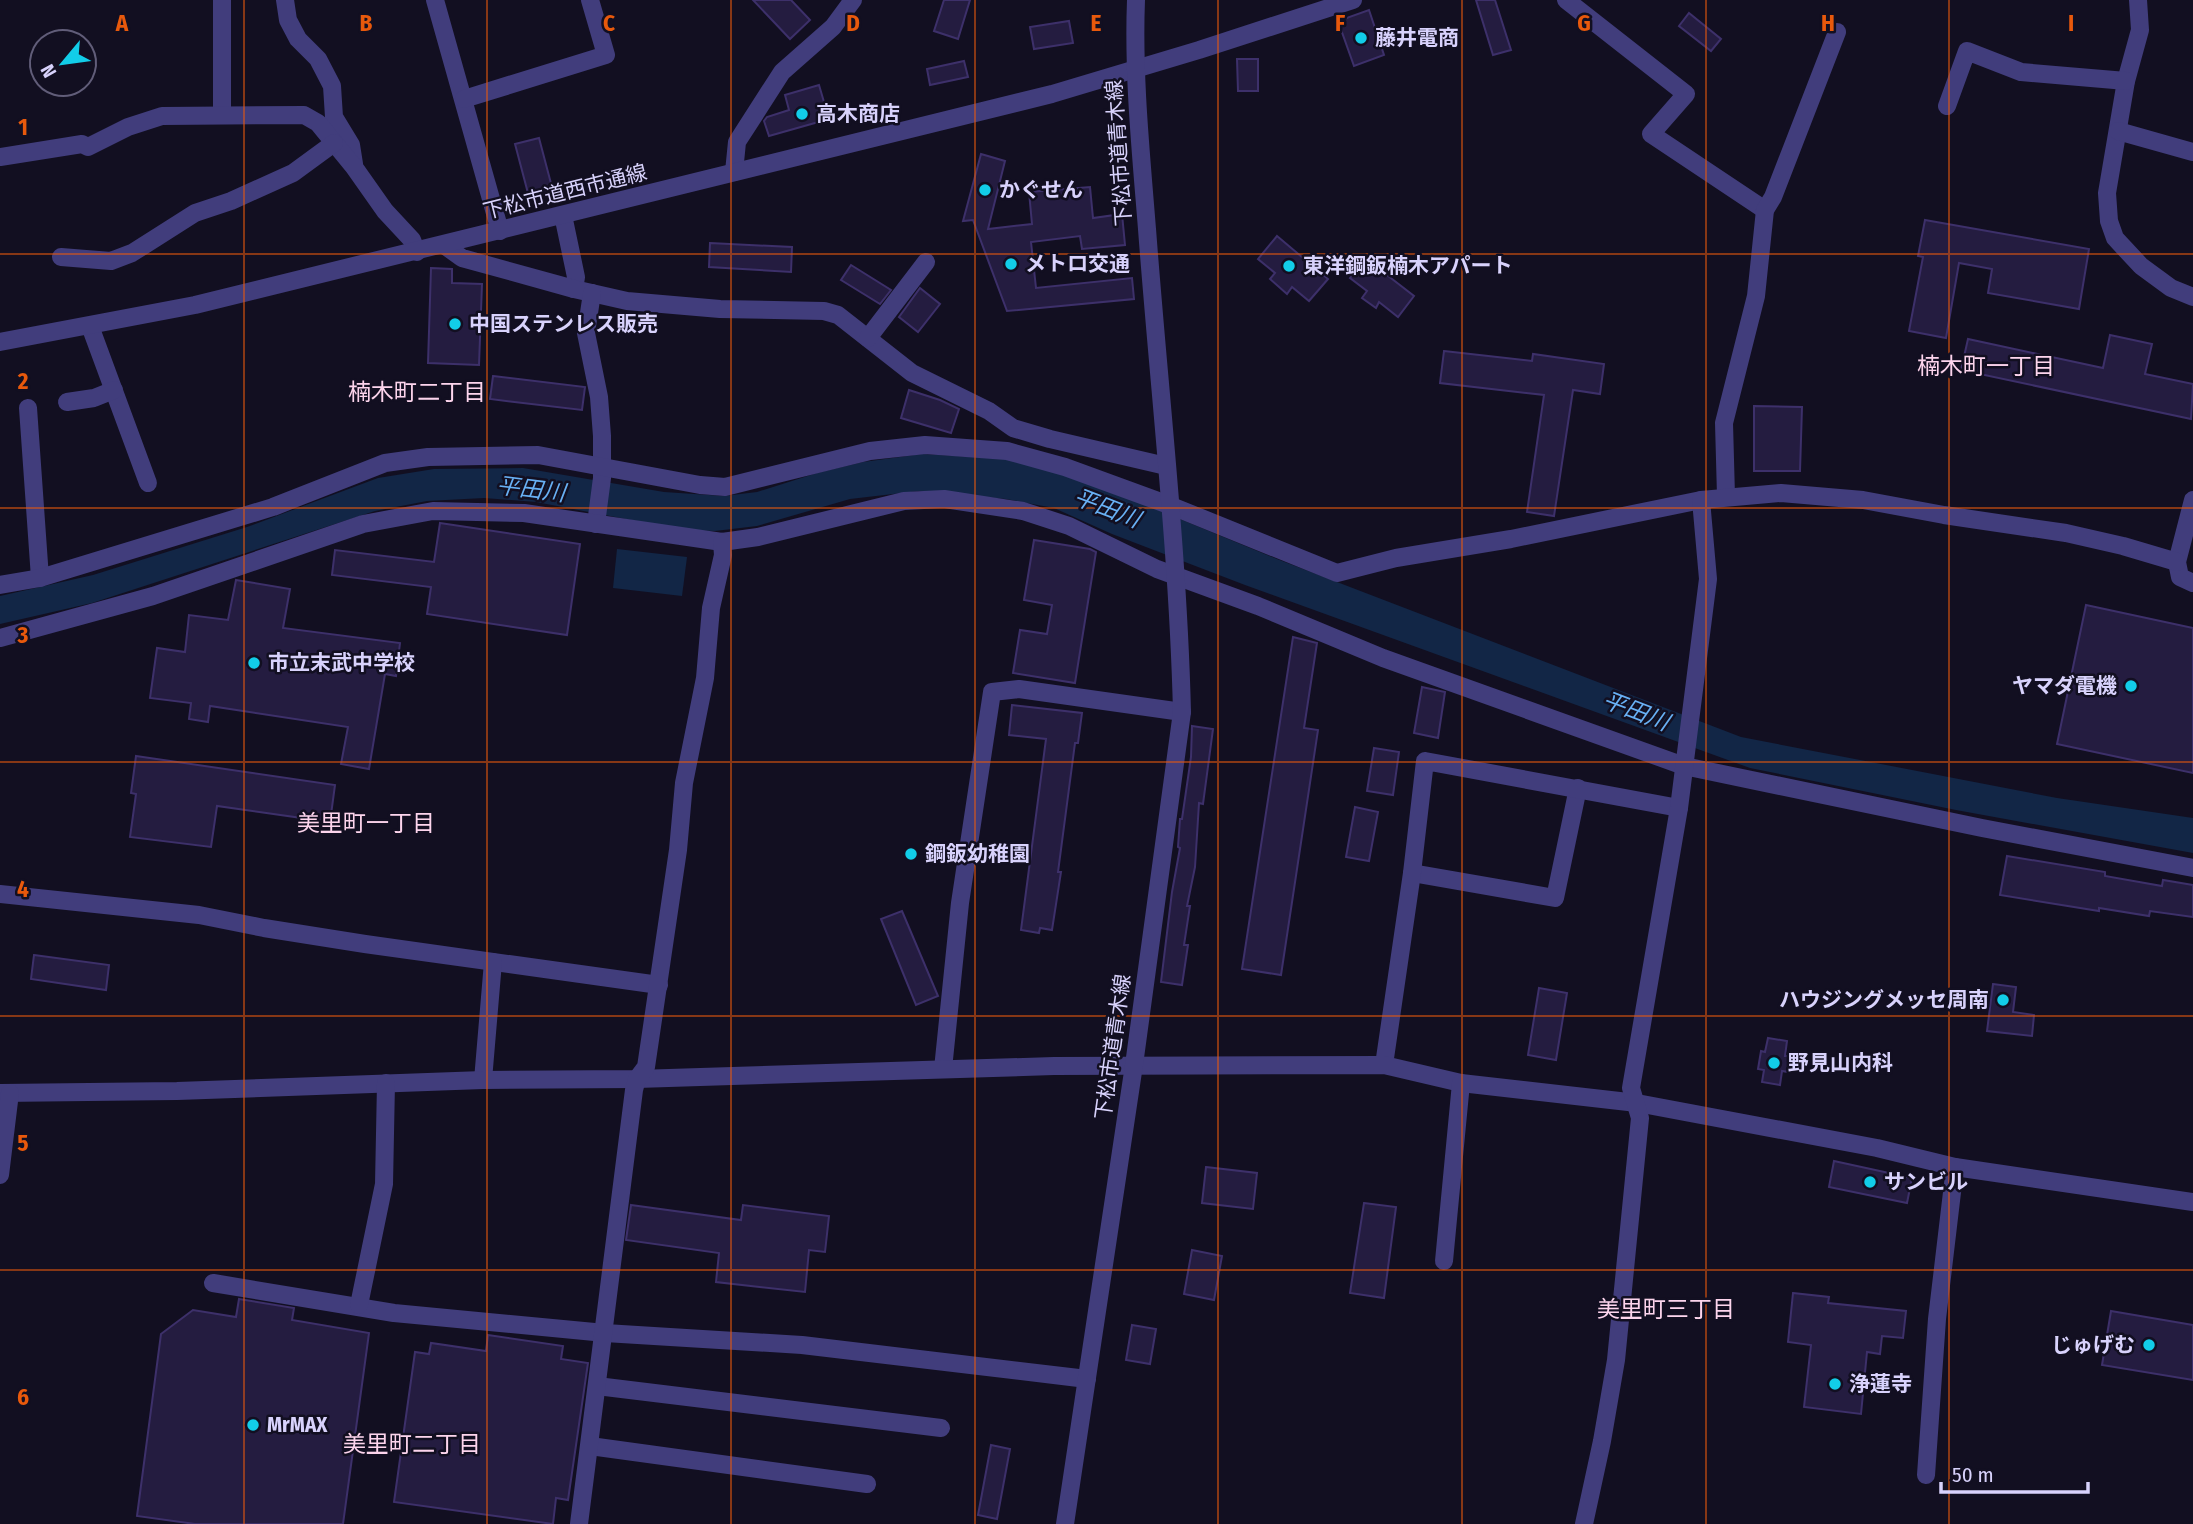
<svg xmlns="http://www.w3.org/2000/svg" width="2193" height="1524" viewBox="0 0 2193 1524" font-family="'Fira Sans Condensed','Noto Sans JP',sans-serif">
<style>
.water{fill:#122646}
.building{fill:#241c40;stroke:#3d306a;stroke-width:2}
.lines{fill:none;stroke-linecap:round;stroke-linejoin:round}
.minor{stroke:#413d7c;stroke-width:18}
.grid{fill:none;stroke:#e8590c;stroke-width:2;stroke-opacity:0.55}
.poi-dot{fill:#12cde8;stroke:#120f21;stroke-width:2.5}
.labels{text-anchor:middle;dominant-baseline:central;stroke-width:5;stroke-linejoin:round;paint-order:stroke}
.poi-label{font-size:21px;font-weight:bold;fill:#d8d2fc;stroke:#120f21;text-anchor:start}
.street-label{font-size:21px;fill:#d8d2fc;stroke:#120f21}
.neighbourhood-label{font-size:23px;fill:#fcd4ec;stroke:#120f21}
.water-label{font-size:23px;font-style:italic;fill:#68b0f4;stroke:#120f21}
.grid-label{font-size:23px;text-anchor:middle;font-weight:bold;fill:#e8590c;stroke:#120f21;stroke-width:5;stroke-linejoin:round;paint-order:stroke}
</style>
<rect width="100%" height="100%" fill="#120f21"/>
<!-- water -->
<g class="water">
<polygon points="922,454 1008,459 1073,475 1277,559 1741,737 2057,798 2193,818 2193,853 1956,810 1750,768 1245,585 1112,534 1054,508 1006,499 919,491 850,499 757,526 715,531 684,530 536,502 484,498 427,501 375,511 92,603 0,624 0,596 93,575 247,527 378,478 434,469 523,468 664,492 724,496 757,492 817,473 863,462"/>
<polygon points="617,549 687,557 682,596 613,588"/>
</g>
<!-- building -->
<g class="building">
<polygon points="753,0 791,0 810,20 790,39"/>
<polygon points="944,0 970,0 958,39 934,31"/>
<polygon points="1476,0 1495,0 1511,50 1493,55"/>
<polygon points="1369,10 1384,55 1354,66 1338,21"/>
<polygon points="1689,13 1721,39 1711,51 1679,26"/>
<polygon points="1069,21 1073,43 1034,49 1030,27"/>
<polygon points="1237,59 1258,59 1258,91 1238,91"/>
<polygon points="964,61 968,77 930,85 927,69"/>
<polygon points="819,85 829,119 769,136 764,121 767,117 789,110 785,95"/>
<polygon points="539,138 553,191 529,197 515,144"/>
<polygon points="981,154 1005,161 988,229 1032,224 1029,192 1090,187 1093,218 1122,214 1125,245 1082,249 1080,236 1031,242 1036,288 1132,278 1134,299 1007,311 973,220 963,221"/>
<polygon points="1925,220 2089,249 2079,309 1988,293 1992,269 1959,263 1946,338 1909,331 1923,257 1918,256"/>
<polygon points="1277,236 1328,279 1309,301 1292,287 1287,294 1270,279 1275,273 1258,259"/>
<polygon points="710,243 792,247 791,272 709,267"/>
<polygon points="1365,258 1414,296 1398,317 1379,302 1376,308 1362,298 1367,291 1350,278"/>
<polygon points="851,265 891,290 880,304 841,280"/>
<polygon points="431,268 452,269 452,283 482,284 479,365 428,363"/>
<polygon points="920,288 940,304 918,332 899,317"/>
<polygon points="2110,335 2152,344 2145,374 2193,384 2191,419 1961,370 1968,339 2103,368"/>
<polygon points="1444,351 1532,361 1533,354 1604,364 1600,394 1573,390 1554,516 1527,512 1544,395 1440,383"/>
<polygon points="493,376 585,387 582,410 490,399"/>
<polygon points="909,390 940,400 959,409 951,433 901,418"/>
<polygon points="1754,406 1802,407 1800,471 1754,471"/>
<polygon points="440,523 580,544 567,635 427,614 431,587 332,575 335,550 434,562"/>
<polygon points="1034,540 1090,549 1096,552 1075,683 1013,673 1020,630 1047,634 1052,605 1024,600"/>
<polygon points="236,580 290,589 283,628 400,643 396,676 385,674 369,769 341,764 348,727 210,706 208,722 189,719 191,703 150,698 157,648 185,652 189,615 228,620"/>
<polygon points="2086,605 2193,628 2193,773 2057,744"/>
<polygon points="1293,637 1317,643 1304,728 1318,730 1281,975 1242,969"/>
<polygon points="1422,687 1445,692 1438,738 1414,733"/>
<polygon points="1012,705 1082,713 1078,743 1075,743 1058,872 1061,872 1052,930 1040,928 1039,933 1021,930 1046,739 1009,735"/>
<polygon points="1192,726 1213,729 1203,804 1199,803 1195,867 1187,906 1190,906 1184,945 1188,945 1182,985 1161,982 1172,892 1180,848 1178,847 1180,819 1182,819 1191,757"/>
<polygon points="1374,748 1399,752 1393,795 1367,791"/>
<polygon points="136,756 335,785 330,822 217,806 211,847 130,837 136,794 131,793"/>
<polygon points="1355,807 1378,812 1369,861 1346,857"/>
<polygon points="2007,856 2105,872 2105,876 2162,886 2163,880 2193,885 2193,917 2150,911 2149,916 2099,908 2099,911 2000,895"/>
<polygon points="902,911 938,996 916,1005 881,919"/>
<polygon points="34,955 109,965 106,990 31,979"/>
<polygon points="1993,984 2016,987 2013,1012 2034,1015 2032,1036 1987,1031"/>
<polygon points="1539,988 1567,993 1556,1060 1528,1055"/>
<polygon points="1768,1038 1787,1041 1785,1056 1790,1056 1788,1072 1782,1071 1780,1085 1762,1082 1764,1070 1758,1069 1761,1051 1765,1052"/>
<polygon points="1834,1161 1912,1178 1907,1203 1829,1187"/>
<polygon points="1206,1167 1257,1173 1253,1209 1202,1203"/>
<polygon points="1364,1203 1396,1207 1384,1298 1350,1293"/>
<polygon points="631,1205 741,1220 743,1205 829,1216 825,1252 809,1250 805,1292 716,1282 719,1253 626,1240"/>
<polygon points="1192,1250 1222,1256 1214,1300 1184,1294"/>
<polygon points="1793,1293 1829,1297 1828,1303 1906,1311 1903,1338 1882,1336 1880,1354 1867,1352 1861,1414 1804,1407 1811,1345 1788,1342"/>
<polygon points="239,1299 294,1308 292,1320 369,1333 343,1524 195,1524 137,1516 161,1334 193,1310 236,1317"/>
<polygon points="2111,1311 2193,1325 2193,1380 2102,1365"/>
<polygon points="1132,1325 1156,1329 1150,1364 1126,1360"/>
<polygon points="488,1335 563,1346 561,1359 588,1363 568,1500 556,1498 553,1524 394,1502 415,1352 429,1354 431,1343 486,1351"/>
<polygon points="991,1445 1010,1449 997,1519 978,1515"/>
</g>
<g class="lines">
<!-- minor -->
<g class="minor">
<polyline points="285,0 288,20 298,39 318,59 332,86 334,117 351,145 354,164"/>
<polyline points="435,0 500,231"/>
<polyline points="1566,0 1686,94 1651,134 1765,210"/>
<polyline points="2138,0 2140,30 2126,81 2107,193 2109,221 2115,238 2141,266 2171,288 2193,297"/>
<polyline points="464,99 606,55 590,0"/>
<polyline points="1947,106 1967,51 2021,72 2126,81"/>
<polyline points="222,114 222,0"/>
<polyline points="2118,131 2193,152"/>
<polyline points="0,157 82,144 88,147 128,127 162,116 304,115 318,123 354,167 385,211 412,240 417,252"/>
<polyline points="734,172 737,142 782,72 833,27 853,0"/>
<polyline points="563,215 576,277 574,289"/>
<polyline points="444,245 462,258 574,289 627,301 720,309 824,311 838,315 912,373 989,411 1013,428 1050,439 1166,466"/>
<polyline points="61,257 111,261 132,253 195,213 231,201 293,173 334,143"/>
<polyline points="592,293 586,333 599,397 602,436 602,478 596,524"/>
<polyline points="90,326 148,483"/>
<polyline points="868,338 926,262"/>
<polyline points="0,342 195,305 1052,94 1199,50 1353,0"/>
<polyline points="67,402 94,398 114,390"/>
<polyline points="28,408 40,578"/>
<polyline points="1726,496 1724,423 1756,296 1765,210 1773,197 1837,32"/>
<polyline points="2193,500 2177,562 2180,577 2193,583"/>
<polyline points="0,585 40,578 273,507 385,463 428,457 538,455 700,485 725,487 870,451 925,445 1007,451 1065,467 1169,505 1337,573 1396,558 1511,539 1701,500 1781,493 1863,500 1944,515 2066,533 2123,546 2177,562"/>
<polyline points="0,638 153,596 363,524 433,511 524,513 722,542 758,537 904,501 944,499 1023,511 1069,526 1157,569 1258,606 1383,658 1684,766 1982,828 2193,868"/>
<polyline points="1412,873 1555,898 1578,788"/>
<polyline points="0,894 199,915 264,928 365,944 659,985"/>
<polyline points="1384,1065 1412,873 1425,761 1679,808"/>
<polyline points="943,1069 960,903 992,692 1019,689 1182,712"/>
<polyline points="483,1080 493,962"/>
<polyline points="0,1093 177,1091 483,1080 637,1079 1054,1066 1384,1065 1461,1083 1637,1103 1877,1148 1955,1167 2193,1202"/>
<polyline points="0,1175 10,1093"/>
<polyline points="1444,1261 1461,1083"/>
<polyline points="213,1283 394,1313 605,1333 802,1345 1087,1379"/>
<polyline points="359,1305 384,1184 386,1083"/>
<polyline points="597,1386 941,1428"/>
<polyline points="590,1446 867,1484"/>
<polyline points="1926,1475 1937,1319 1955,1167"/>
<polyline points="579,1524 634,1090 637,1079 646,1067 678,850 684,783 705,678 711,608 723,555 722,542"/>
<path d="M1065,1524L1134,1065L1182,712C1178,550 1159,389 1147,229C1141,153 1133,76 1136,0"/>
<polyline points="1584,1524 1602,1441 1616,1360 1640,1118 1631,1088 1679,808 1708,579 1701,500"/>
</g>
</g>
<!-- grid -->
<path class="grid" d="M244,0V1524M487,0V1524M731,0V1524M975,0V1524M1218,0V1524M1462,0V1524M1706,0V1524M1949,0V1524M0,254H2193M0,508H2193M0,762H2193M0,1016H2193M0,1270H2193"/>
<!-- markers -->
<g class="poi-dot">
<circle cx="1361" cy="38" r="7"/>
<circle cx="802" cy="114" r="7"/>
<circle cx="985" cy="190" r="7"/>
<circle cx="1011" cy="264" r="7"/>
<circle cx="1289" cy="266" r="7"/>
<circle cx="455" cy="324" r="7"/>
<circle cx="254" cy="663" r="7"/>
<circle cx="2131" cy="686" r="7"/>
<circle cx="911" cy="854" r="7"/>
<circle cx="2003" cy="1000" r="7"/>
<circle cx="1774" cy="1063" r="7"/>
<circle cx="1870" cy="1182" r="7"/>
<circle cx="2149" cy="1345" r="7"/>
<circle cx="1835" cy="1384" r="7"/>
<circle cx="253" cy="1425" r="7"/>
</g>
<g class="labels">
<!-- poi labels -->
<g class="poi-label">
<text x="1375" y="38">藤井電商</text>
<text x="816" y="114">高木商店</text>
<text x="999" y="190">かぐせん</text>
<text x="1025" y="264">メトロ交通</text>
<text x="1303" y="266">東洋鋼鈑楠木アパート</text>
<text x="469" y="324">中国ステンレス販売</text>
<text x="268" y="663">市立末武中学校</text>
<text x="2117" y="686" text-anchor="end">ヤマダ電機</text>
<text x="925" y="854">鋼鈑幼稚園</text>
<text x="1989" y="1000" text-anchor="end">ハウジングメッセ周南</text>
<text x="1788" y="1063">野見山内科</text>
<text x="1884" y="1182">サンビル</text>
<text x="2135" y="1345" text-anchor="end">じゅげむ</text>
<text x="1849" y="1384">浄蓮寺</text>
<text x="267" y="1425">MrMAX</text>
</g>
<!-- street labels -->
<g class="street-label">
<text transform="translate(1119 153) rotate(-94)">下松市道青木線</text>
<text transform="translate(565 192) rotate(-14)">下松市道西市通線</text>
<text transform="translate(1113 1047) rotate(-82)">下松市道青木線</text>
</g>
<!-- neighbourhood labels -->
<g class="neighbourhood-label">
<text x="1986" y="366">楠木町一丁目</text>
<text x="417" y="392">楠木町二丁目</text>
<text x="366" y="823">美里町一丁目</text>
<text x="1666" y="1309">美里町三丁目</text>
<text x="412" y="1444">美里町二丁目</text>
</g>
<!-- water labels -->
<g class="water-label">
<text transform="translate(531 489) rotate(7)">平田川</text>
<text transform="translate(1107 508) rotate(21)">平田川</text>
<text transform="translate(1636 711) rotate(21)">平田川</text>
</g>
</g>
<g class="grid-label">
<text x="122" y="31">A</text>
<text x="366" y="31">B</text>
<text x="609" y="31">C</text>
<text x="853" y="31">D</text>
<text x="1096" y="31">E</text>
<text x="1340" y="31">F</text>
<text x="1584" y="31">G</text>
<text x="1828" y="31">H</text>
<text x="2071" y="31">I</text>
<text x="23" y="135">1</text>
<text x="23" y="389">2</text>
<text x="23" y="643">3</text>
<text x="23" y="897">4</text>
<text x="23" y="1151">5</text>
<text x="23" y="1405">6</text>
</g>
<!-- north arrow -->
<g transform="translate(63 63) rotate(241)"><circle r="33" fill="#120f21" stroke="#615d79" stroke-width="2"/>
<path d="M0-5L12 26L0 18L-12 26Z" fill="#12cde8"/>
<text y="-10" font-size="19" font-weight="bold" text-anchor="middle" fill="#d8d2fc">N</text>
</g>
<!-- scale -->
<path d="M1941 1482v10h147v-10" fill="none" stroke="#d8d2fc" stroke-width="3.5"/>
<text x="1952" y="1482" font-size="21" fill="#d8d2fc" stroke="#120f21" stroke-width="5" paint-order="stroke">50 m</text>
</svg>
